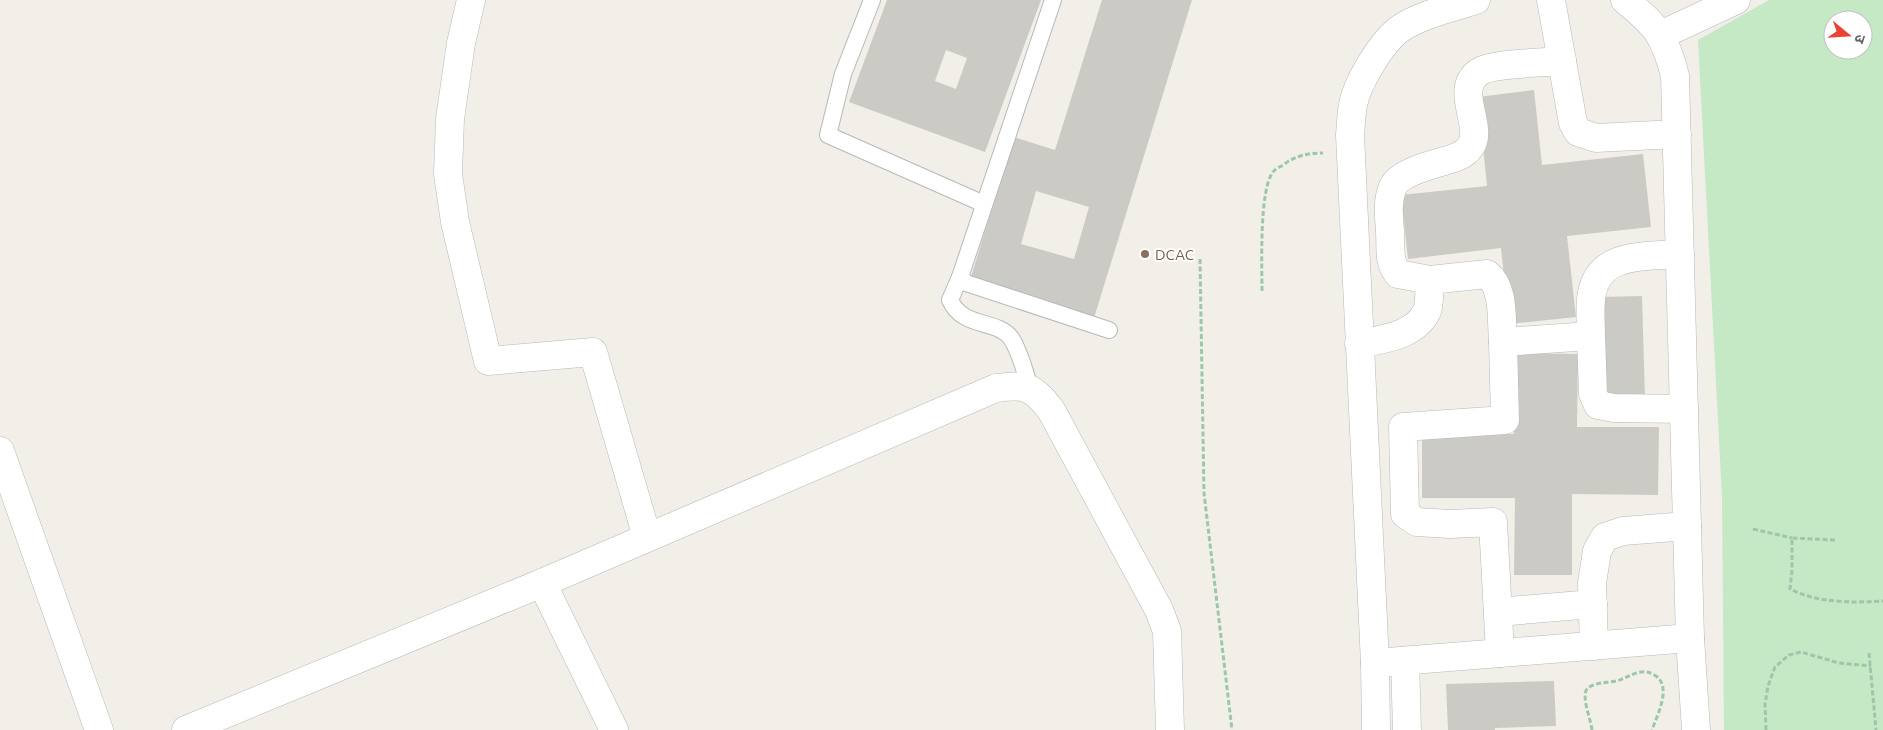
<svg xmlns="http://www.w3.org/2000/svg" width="1883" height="730" viewBox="0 0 1883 730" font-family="Ubuntu,'Noto Sans Devanagari',sans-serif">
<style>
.green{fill:#c5e8c5;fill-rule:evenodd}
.building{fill:#cccac5;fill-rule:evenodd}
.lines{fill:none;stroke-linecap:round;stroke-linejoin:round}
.lane-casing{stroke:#b5b8bc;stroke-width:18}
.street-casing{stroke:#b5b8bc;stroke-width:29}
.path{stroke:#9cc7a9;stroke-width:3;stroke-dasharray:5 2.5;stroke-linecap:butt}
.lane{stroke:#fff;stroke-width:16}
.street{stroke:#fff;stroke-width:28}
.education-dot{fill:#8d6e63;stroke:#fff;stroke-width:2}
.labels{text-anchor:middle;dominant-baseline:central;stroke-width:4;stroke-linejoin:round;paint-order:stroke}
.education-label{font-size:15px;fill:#785e54;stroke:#fff;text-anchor:start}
</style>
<rect width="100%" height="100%" fill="#f1efe8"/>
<!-- green -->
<path class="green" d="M1769,0H1883V730H1724L1722,496L1698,40ZM1833,20H1863V50H1833Z"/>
<!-- building -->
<g class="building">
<path d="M887,0H1041L985,152L849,102ZM946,50L967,58L956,89L935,81Z"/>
<path d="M1102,0H1192L1094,318L970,280L1014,137L1055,150ZM1036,191L1089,207L1074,259L1021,244Z"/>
<polygon points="1534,90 1542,165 1643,154 1651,227 1567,236 1576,317 1509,324 1501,248 1408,259 1401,195 1487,186 1478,97"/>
<polygon points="1642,296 1645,399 1602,401 1598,297"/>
<polygon points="1515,353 1578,354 1577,427 1659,427 1658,495 1572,494 1572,575 1514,575 1515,498 1422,498 1422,434 1514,434"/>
<polygon points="1554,681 1556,726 1495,728 1495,730 1448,730 1446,684"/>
</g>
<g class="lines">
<!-- lane casing -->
<g class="lane-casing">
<g id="lane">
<polyline points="872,0 843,74 828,135 984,204"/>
<polyline points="1053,0 960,277 966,283 1109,330"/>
<path d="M960,277L950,300C963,329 997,319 1011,338C1021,353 1025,374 1031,390"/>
</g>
</g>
<!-- street casing -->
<g class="street-casing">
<g id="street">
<polyline points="471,0 461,43 450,119 448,174 455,222 488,361 593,352 647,537"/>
<path d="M1476,0C1452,8 1423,14 1401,28C1382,41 1357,83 1353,105C1351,115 1351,125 1350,135L1375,663L1690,638"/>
<polyline points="1551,0 1573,123 1578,132 1596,138 1677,134"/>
<path d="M1625,0C1657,26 1665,36 1675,76L1690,638L1696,730"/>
<polyline points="1661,35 1736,0"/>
<path d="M1430,280L1398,274C1388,262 1391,247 1390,231C1389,217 1387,203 1392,189C1397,172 1435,164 1451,159C1460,156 1467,153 1472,144C1482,124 1454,89 1479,72C1492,63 1544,63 1562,61"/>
<path d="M1591,336C1591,322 1589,307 1592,293C1600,251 1647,257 1680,254"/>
<path d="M1359,344C1383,339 1415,336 1427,311C1430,303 1429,289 1430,280L1487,274C1505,288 1501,320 1503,342"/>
<polyline points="0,451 99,730"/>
<polyline points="542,583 614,730"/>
<polyline points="1498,612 1593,604"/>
<polyline points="1594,646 1592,583 1597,551 1605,537 1623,531 1687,526"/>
<polyline points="1500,653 1493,522 1450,524 1417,522 1405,514 1403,427 1505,420 1503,342 1591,336 1593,394 1598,405 1614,408 1684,409"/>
<polyline points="1405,661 1407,730"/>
<polyline points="1375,663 1376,730"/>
<path d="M186,730L542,583L996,388C1026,384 1032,386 1051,410L1159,610L1167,631L1170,730"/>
</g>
</g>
<!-- path -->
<g class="path">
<polyline points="1200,259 1204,493 1232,730"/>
<path d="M1262,291C1262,266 1259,190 1273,172C1275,169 1280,167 1283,165C1295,156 1307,153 1323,153"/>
<polyline points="1753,529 1792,538"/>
<path d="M1835,540L1792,538V570L1790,589C1817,603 1853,603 1883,601"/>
<polyline points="1869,653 1876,730"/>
<path d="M1592,730C1591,720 1581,696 1587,689C1594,682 1607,683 1616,681C1625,679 1632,673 1641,672C1647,671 1651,673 1656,676C1672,688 1657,715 1652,730"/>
<polyline points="1766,730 1765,704 1768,686 1775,667 1789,655 1801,652 1839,663 1871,666"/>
</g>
<!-- lane -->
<use href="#lane" class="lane"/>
<!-- street -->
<use href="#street" class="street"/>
</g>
<!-- markers -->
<circle class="education-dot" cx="1145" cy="254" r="5"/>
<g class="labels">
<!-- education labels -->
<g class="education-label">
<text x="1155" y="254">DCAC</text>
</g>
</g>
<!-- north arrow -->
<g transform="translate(1848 35) rotate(108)"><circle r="24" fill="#ffffff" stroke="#bfc1c3"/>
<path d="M0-4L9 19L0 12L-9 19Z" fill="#ea4335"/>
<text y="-8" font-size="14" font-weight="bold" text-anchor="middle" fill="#5f6368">उ</text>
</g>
</svg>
